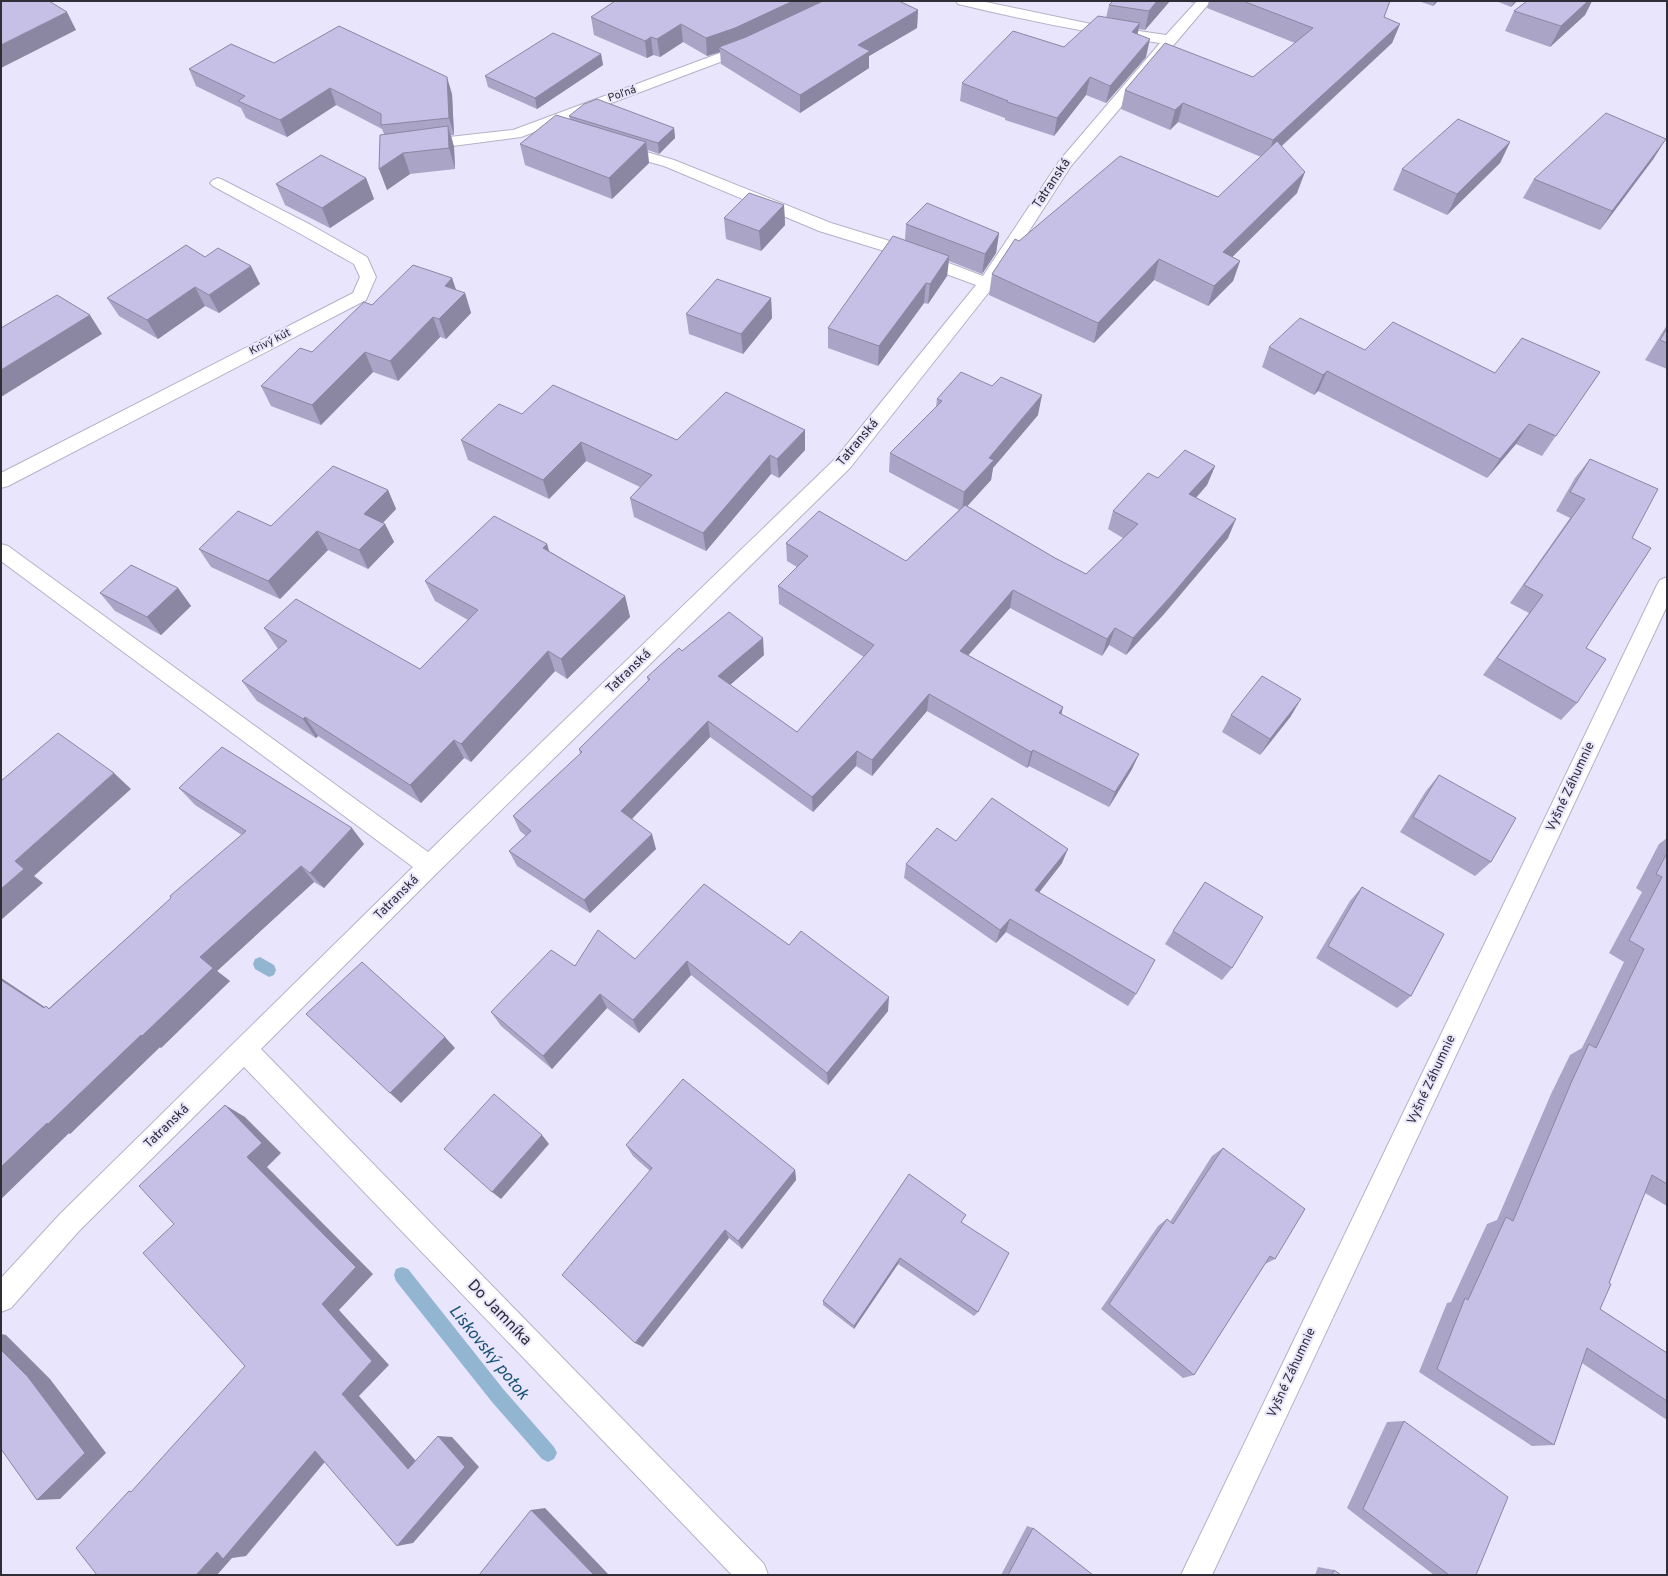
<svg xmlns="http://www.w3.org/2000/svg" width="1668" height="1576" viewBox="0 0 1668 1576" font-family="Overpass,sans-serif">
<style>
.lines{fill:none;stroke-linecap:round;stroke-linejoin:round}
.stream{fill:#92b6d1;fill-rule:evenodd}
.minor-casing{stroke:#b5b1c7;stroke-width:2}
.minor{fill:#fff;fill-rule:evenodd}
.wall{fill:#aaa4c6}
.shaded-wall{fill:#8b86a1}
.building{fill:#c6bfe6;stroke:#8b86a1}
.labels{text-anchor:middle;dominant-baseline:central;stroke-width:4;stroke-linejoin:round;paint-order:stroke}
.far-street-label{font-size:11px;fill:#2f2d36;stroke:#e9e5fc}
.street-label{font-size:13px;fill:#2f2d36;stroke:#e9e5fc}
.near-street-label{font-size:16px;fill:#2f2d36;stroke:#e9e5fc}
.near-water-label{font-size:17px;font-style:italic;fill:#185377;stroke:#e9e5fc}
</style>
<rect width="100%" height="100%" fill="#e9e5fc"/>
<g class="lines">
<!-- stream -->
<g class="stream">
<polygon points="260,957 274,965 276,970 274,975 269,977 255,969 253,964 255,959"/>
<polygon points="402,1267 408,1269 504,1390 554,1447 557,1453 554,1459 548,1462 542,1459 492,1402 396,1281 394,1275 396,1269"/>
</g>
<!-- minor casing -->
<g class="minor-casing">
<g id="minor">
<path d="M956,1H981L1091,24L1166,35L1197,1H1211L1071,166L993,287L850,468L437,873L261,1049L764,1564L768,1575H732L244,1067L79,1231L11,1308L1,1312V1278L61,1213L413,867L1,561V544L8,546L428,852L836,458L976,285L881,250L819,231L664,166L614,152L611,149L614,146L619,144L674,160L831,223L893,242L983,276L1060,160L1160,43C1092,34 1024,20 958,4Z"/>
<polygon points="747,43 752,44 754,47 752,50 521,137 422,150 417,148 414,145 417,142 422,140 513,130"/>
<polygon points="218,178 223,180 311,225 367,257 376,277 366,300 8,486 1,488 1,473 353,293 360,277 354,264 299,233 213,186 210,183 213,180"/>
<polygon points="1667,577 1667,606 1212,1575 1181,1575 1657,585 1660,580"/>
</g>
</g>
<!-- minor -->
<use href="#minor" class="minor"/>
</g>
<!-- wall -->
<g class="wall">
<polygon points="1112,1 1170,1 1145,30 1138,29 1137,34 1146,57 1106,103 1086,95 1054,136 1005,120 1005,118 960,101 962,83 1064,47 1106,18 1109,5 1112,2"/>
<polygon points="1187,1 1195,1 1193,3"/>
<polygon points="1209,1 1390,1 1384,17 1400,24 1392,43 1282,146 1297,193 1232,257 1240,261 1233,281 1208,306 1154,280 1094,343 989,295 992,274 1019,241 1218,197 1261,157 1178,122 1170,130 1121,109 1125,90 1253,77 1295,43 1207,8"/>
<polygon points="1418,1 1438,1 1433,6"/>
<polygon points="1496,1 1517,1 1511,7"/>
<polygon points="1527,1 1592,1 1585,15 1550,47 1505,31 1514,11"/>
<polygon points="918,10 917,28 869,56 869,68 800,113 721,64 720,52 707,56 683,42 660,57 653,55 647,58 594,35 591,17"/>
<polygon points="601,54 603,65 537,109 488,87 485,76"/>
<polygon points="274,63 452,94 454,135 451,135 454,147 455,169 410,174 387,190 384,134 382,129 336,105 287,137 246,118 241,108 196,86 189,69"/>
<polygon points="569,116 674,128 675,138 659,154 648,150 649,163 612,199 525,165 520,144 570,119"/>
<polygon points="1510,142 1500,163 1447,215 1393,190 1402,169"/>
<polygon points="1654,158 1600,230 1523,198 1534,179"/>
<polygon points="366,178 374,199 330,228 285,205 276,184"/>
<polygon points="784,205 785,225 761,251 726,239 724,218"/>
<polygon points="906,224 999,233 996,253 982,274 949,261 947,276 928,304 924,303 878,366 828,348 828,328 905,240"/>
<polygon points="205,257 260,284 219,313 205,306 158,339 119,316 107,298"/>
<polygon points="452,278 456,290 465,293 471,313 446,339 440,337 398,381 373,372 321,425 271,406 261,386 312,352 372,305"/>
<polygon points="771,298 772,318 743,354 689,334 686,314"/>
<polygon points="1667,325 1667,369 1645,360"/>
<polygon points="1269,347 1365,350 1495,373 1600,372 1542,456 1516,444 1487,478 1318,391 1314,395 1262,367"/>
<polygon points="937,399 1038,415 993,468 991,480 967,506 1055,558 1086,574 1123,538 1108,529 1113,511 1158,478 1215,466 1207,485 1196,498 1228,538 1164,614 1126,655 1109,645 1102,656 1010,608 968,655 1063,707 1061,715 1139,754 1132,769 1109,807 1029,766 1027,768 927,711 872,776 856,766 813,812 710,737 632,819 656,849 590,913 517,866 509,851 526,836 520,831 513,816 580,754 579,749 648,681 647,677 682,651 764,655 730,685 797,732 864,657 779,604 778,586 797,567 787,561 786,543 906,561 959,510 889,472 890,453 936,407"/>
<polygon points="522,414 677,440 805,450 779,478 771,474 706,551 634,517 630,498 640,487 586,461 549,499 468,460 461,440"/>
<polygon points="1590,459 1632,538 1586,648 1577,703 1561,720 1483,675 1529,613 1510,603 1570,518 1556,511 1575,478"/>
<polygon points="388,490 396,509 383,523 385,524 394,542 368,569 328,550 280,599 211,567 199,549"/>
<polygon points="547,544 549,551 625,596 630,617 567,679 555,671 471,762 464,758 421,803 318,736 316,738 257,701 242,681 278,649 264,628 420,669 468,620 435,601 425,581"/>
<polygon points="178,588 191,606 161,635 115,611 100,593"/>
<polygon points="1231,715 1291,716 1260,755 1222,732"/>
<polygon points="1439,775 1491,862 1475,876 1400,832 1426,791"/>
<polygon points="179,788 364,844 324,888 314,882 217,971 230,981 161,1048 160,1047 70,1134 69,1133 1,1199 1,978 45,1007 46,1006 49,1008 242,835 195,805"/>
<polygon points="1667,838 1667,1206 1645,1193 1609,1283 1600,1309 1667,1353 1667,1420 1582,1363 1554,1445 1532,1446 1419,1372 1447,1303 1451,1302 1487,1224 1497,1220 1551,1094 1570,1055 1582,1048 1624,962 1609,953 1642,892 1636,888 1659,844"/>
<polygon points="956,841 1062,863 1039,892 1136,994 1128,1006 1006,932 996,943 904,878 906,864"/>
<polygon points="1362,887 1411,996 1397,1008 1316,958 1350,901"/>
<polygon points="1173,931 1232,968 1222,980 1165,944"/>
<polygon points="789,945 888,1011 828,1085 691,975 639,1033 607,1008 552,1069 501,1026 491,1012 575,966 635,959"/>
<polygon points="626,1145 795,1170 796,1180 742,1249 729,1238 643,1347 650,1171 633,1156"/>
<polygon points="1223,1148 1275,1259 1265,1264 1194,1375 1183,1378 1101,1309 1158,1226 1167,1219 1170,1222 1212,1156"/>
<polygon points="962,1222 978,1312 974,1316 898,1264 854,1329 823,1305 823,1301"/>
<polygon points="1404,1421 1476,1575 1434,1575 1347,1508 1387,1422"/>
<polygon points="1027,1526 1033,1528 1093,1575 1001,1575"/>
<polygon points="1318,1567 1334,1570 1341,1575 1315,1575"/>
</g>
<!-- shaded-wall -->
<g class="shaded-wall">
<polygon points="793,1 831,1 736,46 719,47 720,52 707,56 706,38"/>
<polygon points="1157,1 1170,1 1145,30 1149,11"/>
<polygon points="1435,1 1438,1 1433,6"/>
<polygon points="1514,1 1517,1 1511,7"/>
<polygon points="1588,1 1592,1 1585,15 1550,47 1561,26"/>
<polygon points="918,10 917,28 869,56 869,68 800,113 800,95 858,45"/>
<polygon points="67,12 76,30 1,68 1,45"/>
<polygon points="1140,23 1136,41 1132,32"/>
<polygon points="681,24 683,42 660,57 657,39"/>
<polygon points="1400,24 1392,43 1267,159 1273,140"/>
<polygon points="651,37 653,55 647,58 645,41"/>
<polygon points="1150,39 1146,57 1106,103 1110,86"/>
<polygon points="601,54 603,65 537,109 535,98"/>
<polygon points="447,77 452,94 454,135 449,118"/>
<polygon points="1090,77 1086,95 1054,136 1057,118"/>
<polygon points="330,88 336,105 287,137 280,120"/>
<polygon points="1183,103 1178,122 1170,130 1175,110"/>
<polygon points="448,126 454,147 455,169 449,148"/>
<polygon points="674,128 675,138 659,154 658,143"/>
<polygon points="1666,139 1654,158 1600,230 1612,211"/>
<polygon points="646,142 649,163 612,199 609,178"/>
<polygon points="1510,142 1500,163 1447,215 1457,194"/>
<polygon points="403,153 410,174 387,190 379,169"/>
<polygon points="1305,172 1297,193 1216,273 1223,252"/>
<polygon points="366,178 374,199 330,228 322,208"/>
<polygon points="784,205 785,225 761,251 759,231"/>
<polygon points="999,233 996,253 982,274 985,254"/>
<polygon points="949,256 947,276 928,304 930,284"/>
<polygon points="1159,259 1154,280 1094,343 1098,323"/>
<polygon points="1240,261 1233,281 1208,306 1214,286"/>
<polygon points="251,266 260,284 219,313 209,295"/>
<polygon points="452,278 459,299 445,286"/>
<polygon points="926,283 924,303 878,366 879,346"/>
<polygon points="195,287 205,306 158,339 147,320"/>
<polygon points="465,293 471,313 446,339 439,319"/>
<polygon points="771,298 772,318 743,354 741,334"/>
<polygon points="90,315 102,334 1,397 1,370"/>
<polygon points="433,317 440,337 398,381 390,361"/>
<polygon points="365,352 373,372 321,425 312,405"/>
<polygon points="1327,371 1318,391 1314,395 1323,375"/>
<polygon points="1042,395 1038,415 993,468 991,480 962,512 964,492 989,458"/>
<polygon points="1529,424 1516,444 1487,478 1500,459"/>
<polygon points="805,430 805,450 779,478 777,459"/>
<polygon points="581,442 586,461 549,499 543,480"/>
<polygon points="770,455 771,474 706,551 703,533"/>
<polygon points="1215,466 1207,485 1182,513 1189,494"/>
<polygon points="388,490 396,509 373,533 364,514"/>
<polygon points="1236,519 1228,538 1164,614 1126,655 1133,638"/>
<polygon points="385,524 394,542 368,569 359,550"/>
<polygon points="317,531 328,550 280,599 268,581"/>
<polygon points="547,544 553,565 543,548"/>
<polygon points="178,588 191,606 161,635 147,617"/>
<polygon points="1013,590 1010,608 957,668 960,651"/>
<polygon points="625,596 630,617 567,679 561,659"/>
<polygon points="1115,628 1109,645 1102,656 1107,639"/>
<polygon points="763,638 764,655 721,693 718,676"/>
<polygon points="548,651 555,671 471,762 461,744"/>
<polygon points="929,694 927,711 872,776 872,760"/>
<polygon points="1301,699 1291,716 1260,755 1270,739"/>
<polygon points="1063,707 1059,724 1059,713"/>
<polygon points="305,717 318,736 316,738 303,719"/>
<polygon points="708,721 710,737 626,825 621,811"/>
<polygon points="454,740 464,758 421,803 410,785"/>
<polygon points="1033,750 1029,766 1027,768 1031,752"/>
<polygon points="857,751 856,766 813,812 812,797"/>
<polygon points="1139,754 1132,769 1109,807 1115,792"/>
<polygon points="114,773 131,789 34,876 43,883 1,920 1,889 15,861"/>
<polygon points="352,828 364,844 324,888 310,873"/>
<polygon points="652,834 656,849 590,913 584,900"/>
<polygon points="1068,849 1062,863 1031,903 1035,890"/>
<polygon points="301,866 314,882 217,971 230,981 161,1048 160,1047 70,1134 69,1133 1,1199 1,1167 47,1123 200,957"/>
<polygon points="1010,919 1006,932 996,943 1000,930"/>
<polygon points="687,961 691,975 639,1033 633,1020"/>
<polygon points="1,978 65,1021 44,1008 1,980"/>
<polygon points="600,994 607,1008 552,1069 543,1056"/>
<polygon points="889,997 888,1011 828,1085 827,1073"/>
<polygon points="445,1037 455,1048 401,1103 390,1093"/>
<polygon points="225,1105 245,1117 281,1153 267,1167 373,1274 339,1310 389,1365 359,1396 423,1469 408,1469 342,1394 247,1157"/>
<polygon points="542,1135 549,1144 501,1199 492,1192"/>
<polygon points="795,1170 796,1180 742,1249 738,1241"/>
<polygon points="725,1230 729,1238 643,1347 635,1343"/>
<polygon points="900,1258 898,1264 854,1329 854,1326"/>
<polygon points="1,1334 6,1335 50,1379 106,1453 60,1499 37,1500 1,1350"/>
<polygon points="438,1436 452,1437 479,1467 413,1543 397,1546"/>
<polygon points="315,1451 334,1451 246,1556 232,1558 217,1575 196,1575 217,1552"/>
<polygon points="545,1508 609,1575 594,1575 531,1510"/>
</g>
<!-- building -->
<g class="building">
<polygon points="1,1 49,1 67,12 1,45"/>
<polygon points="615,1 793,1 735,28 706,38 681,24 657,39 651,37 645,41 591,17"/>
<polygon points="823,1 899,1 918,10 858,45 870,51 800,95 719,47 746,37"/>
<polygon points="1113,1 1157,1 1149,11 1109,5"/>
<polygon points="1243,1 1390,1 1384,17 1400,24 1273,140 1183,103 1175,110 1125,90 1165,43 1253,77 1313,28"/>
<polygon points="1527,1 1588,1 1561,26 1514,11"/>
<polygon points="1098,16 1140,23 1132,32 1150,39 1110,86 1090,77 1057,118 1007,102 1008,101 962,83 1013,31 1064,47"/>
<polygon points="339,26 447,77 449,118 381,125 381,114 330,88 280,120 238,101 245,96 189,69 231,44 274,63"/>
<polygon points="553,33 601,54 535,98 485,76"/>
<polygon points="597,99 674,128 658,143 569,116 584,104"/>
<polygon points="1606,113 1666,139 1612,211 1534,179"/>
<polygon points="556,115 646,142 609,178 520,144"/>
<polygon points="1458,119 1510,142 1457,194 1402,169"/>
<polygon points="448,126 449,148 403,153 379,169 380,135"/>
<polygon points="1277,141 1305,172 1223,252 1240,261 1214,286 1159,259 1098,323 992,274 1015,239 1019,241 1120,156 1218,197"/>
<polygon points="321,155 366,178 322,208 276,184"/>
<polygon points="749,193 784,205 759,231 724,218"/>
<polygon points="927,203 999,233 985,254 906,224"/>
<polygon points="893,236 949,256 930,284 926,283 879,346 828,328"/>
<polygon points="186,245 205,257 218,248 251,266 209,295 195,287 147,320 107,298"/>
<polygon points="413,265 452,278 445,286 465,293 439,319 433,317 390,361 365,352 312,405 261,386 300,348 312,352 364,302 372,305"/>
<polygon points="717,279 771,298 741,334 686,314"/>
<polygon points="57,295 90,315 1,370 1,328"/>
<polygon points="1300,318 1365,350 1393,322 1495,373 1522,338 1600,372 1556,436 1529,424 1500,459 1327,371 1323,375 1269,347"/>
<polygon points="1667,328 1667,343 1660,340"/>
<polygon points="961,372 992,386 1001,377 1042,395 989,458 994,460 964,492 890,453 942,401 937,399"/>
<polygon points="553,385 677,440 726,392 805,430 777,459 770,455 703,533 630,498 652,475 581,442 543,480 461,440 499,404 522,414"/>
<polygon points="1185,450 1215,466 1189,494 1236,519 1171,596 1133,638 1115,628 1107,639 1013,590 960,651 1063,707 1059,713 1139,754 1115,792 1033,750 1031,752 929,694 872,760 857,751 812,797 708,721 621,811 652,834 584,900 509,851 531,831 513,816 582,752 579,749 650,679 647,677 679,648 682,651 729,612 763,638 718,676 797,732 874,645 778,586 808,556 786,543 819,511 906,561 965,505 1055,558 1086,574 1138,524 1113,511 1148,473 1158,478"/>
<polygon points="1590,459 1658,489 1632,538 1651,548 1586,648 1606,659 1577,703 1497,658 1543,595 1524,585 1585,499 1570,492"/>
<polygon points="333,466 388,490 364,514 385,524 359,550 317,531 268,581 199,549 238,511 271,526"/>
<polygon points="494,516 547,544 543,548 625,596 561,659 548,651 461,744 454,740 410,785 305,717 303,719 242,681 287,641 264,628 296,599 420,669 478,610 425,581"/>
<polygon points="131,565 178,588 147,617 100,593"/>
<polygon points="1262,676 1301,699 1270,739 1231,715"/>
<polygon points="58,733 114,773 15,861 24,869 1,889 1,781"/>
<polygon points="222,747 352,828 310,873 301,866 200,957 213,968 142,1036 141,1035 48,1124 47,1123 1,1167 1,980 44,1008 46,1006 49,1009 171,898 170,896 246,831 179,788"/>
<polygon points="1439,775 1516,818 1491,862 1413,817"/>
<polygon points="992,798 1068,849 1035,890 1155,960 1136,994 1010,919 1000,930 906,864 937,828 956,841"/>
<polygon points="1667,853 1667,1184 1652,1175 1609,1283 1611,1284 1600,1309 1667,1353 1667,1401 1587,1348 1554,1445 1437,1369 1465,1298 1468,1300 1506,1217 1513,1221 1571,1083 1589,1044 1596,1048 1644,949 1629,940 1662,877 1656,874"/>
<polygon points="1205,882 1263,917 1232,968 1173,931"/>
<polygon points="704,884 789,945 801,931 889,997 827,1073 687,961 633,1020 600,994 543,1056 491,1012 551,950 575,966 598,930 635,959"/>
<polygon points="1362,887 1444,934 1411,996 1328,946"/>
<polygon points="362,962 445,1037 390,1093 306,1014"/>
<polygon points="683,1079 795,1170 738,1241 725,1230 635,1343 562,1275 652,1168 626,1145"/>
<polygon points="494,1094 542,1135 492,1192 444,1149"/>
<polygon points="225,1105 262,1143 247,1157 356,1267 322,1304 372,1361 342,1394 408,1469 438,1436 465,1467 397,1546 315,1451 223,1559 217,1552 196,1575 97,1575 76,1548 129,1491 131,1492 245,1366 143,1253 174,1224 139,1186"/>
<polygon points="1223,1148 1305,1209 1275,1259 1270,1256 1194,1375 1109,1304 1167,1219 1173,1224"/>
<polygon points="909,1174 966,1215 961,1222 1009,1253 978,1312 900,1258 854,1326 823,1301"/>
<polygon points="1,1350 28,1377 85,1453 37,1500 1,1449"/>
<polygon points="1404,1421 1508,1497 1476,1575 1449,1575 1363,1509"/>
<polygon points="531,1510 594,1575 479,1575"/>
<polygon points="1033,1528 1093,1575 1008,1575"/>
<polygon points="1334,1570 1341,1575 1332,1575"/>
</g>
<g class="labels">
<!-- far-street labels -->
<g class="far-street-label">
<text transform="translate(622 94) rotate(-19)">Poľná</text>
<text transform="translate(270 342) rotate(-27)">Krivý kút</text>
</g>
<!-- street labels -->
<g class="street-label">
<text transform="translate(1052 184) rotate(-56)">Tatranská</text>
<text transform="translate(858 443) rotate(-50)">Tatranská</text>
<text transform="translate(629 672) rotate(-44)">Tatranská</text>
<text transform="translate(1571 787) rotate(-65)">Vyšné Záhumnie</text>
<text transform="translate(397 898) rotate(-45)">Tatranská</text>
<text transform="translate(1432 1080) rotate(-65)">Vyšné Záhumnie</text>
<text transform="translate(167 1127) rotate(-44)">Tatranská</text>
<text transform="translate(1292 1373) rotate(-65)">Vyšné Záhumnie</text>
</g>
<!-- near-street labels -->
<g class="near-street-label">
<text transform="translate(499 1313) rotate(46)">Do Jamníka</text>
</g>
<!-- near-water labels -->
<g class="near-water-label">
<text transform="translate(488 1353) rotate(51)">Liskovský potok</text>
</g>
</g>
<!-- border -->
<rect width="1668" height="1576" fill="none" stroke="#2f2d36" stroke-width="4"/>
</svg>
